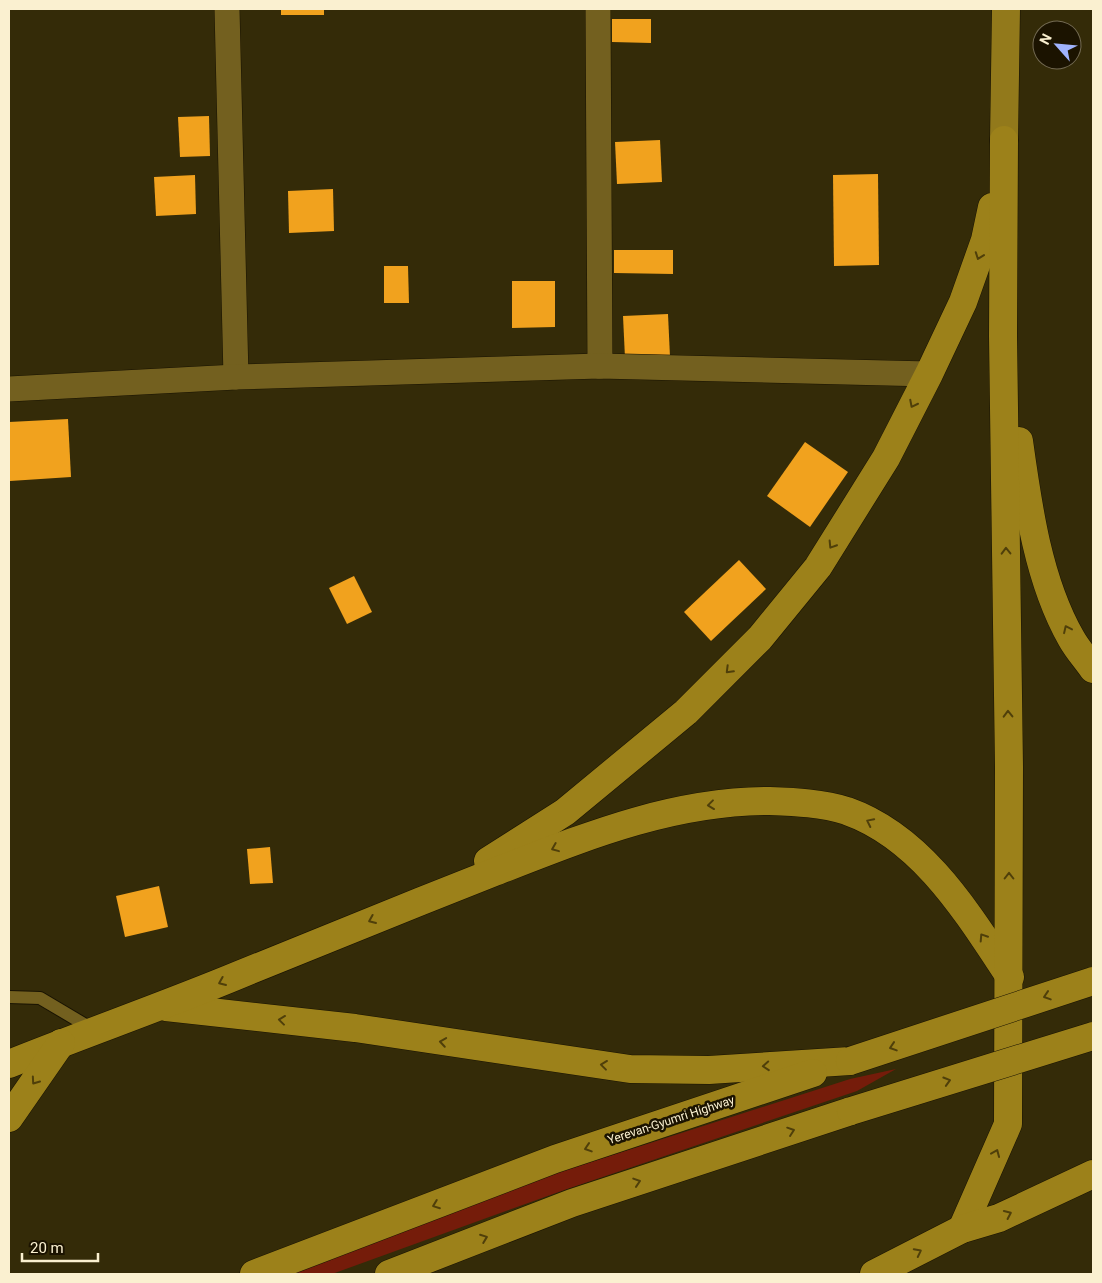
<svg xmlns="http://www.w3.org/2000/svg" width="1102" height="1283" viewBox="0 0 1102 1283" font-family="Roboto,sans-serif">
<style>
.green{fill:#751c0a}
.building{fill:#f1a21e}
.lines{fill:none;stroke-linecap:round;stroke-linejoin:round}
.service-casing{stroke:#191302;stroke-width:14}
.minor-casing{stroke:#191302;stroke-width:26}
.primary-casing{stroke:#191302;stroke-width:29}
.trunk-casing{stroke:#191302;stroke-width:29}
.service{stroke:#73601f;stroke-width:12}
.minor{stroke:#73601f;stroke-width:25}
.primary{stroke:#92791b;stroke-width:28}
.trunk{stroke:#9c811a;stroke-width:28}
.trunk-bridge-casing{stroke:#191302;stroke-width:29;stroke-linecap:butt}
.trunk-bridge{stroke:#9c811a;stroke-width:28}
.oneway{stroke:#4f3f0a}
.labels{text-anchor:middle;dominant-baseline:central;stroke-width:5;stroke-linejoin:round;paint-order:stroke}
.street-label{font-size:12px;fill:#faf0d0;stroke:#1b1300}
</style>
<rect width="100%" height="100%" fill="#342b08"/>
<!-- green -->
<polygon class="green" points="896,1069 857,1091 567,1189 332,1274 291,1274 415,1225 560,1172 850,1079"/>
<!-- building -->
<g class="building">
<rect x="281" y="9" width="43" height="6"/>
<polygon points="612,19 651,19 651,43 612,42"/>
<polygon points="209,116 210,156 180,157 178,117"/>
<polygon points="660,140 662,182 617,184 615,142"/>
<polygon points="878,174 879,265 834,266 833,175"/>
<polygon points="195,175 196,214 156,216 154,177"/>
<polygon points="333,189 334,231 289,233 288,191"/>
<polygon points="614,250 673,250 673,274 614,273"/>
<polygon points="384,266 408,266 409,303 384,303"/>
<polygon points="512,281 555,281 555,327 512,328"/>
<polygon points="668,314 670,357 625,358 623,316"/>
<polygon points="68,419 71,477 10,481 9,422"/>
<polygon points="805,442 848,472 810,527 767,496"/>
<polygon points="739,560 766,589 711,641 684,612"/>
<polygon points="354,576 372,612 347,624 329,588"/>
<polygon points="270,847 273,883 250,884 247,849"/>
<polygon points="159,886 168,927 125,937 116,896"/>
</g>
<g class="lines">
<!-- service casing -->
<g class="service-casing">
<polyline id="service" points="9,997 40,998 94,1030"/>
</g>
<!-- minor casing -->
<g class="minor-casing">
<g id="minor">
<polyline points="227,9 236,377"/>
<polyline points="598,9 600,366"/>
<polyline points="9,389 236,377 600,366 929,374"/>
</g>
</g>
<!-- primary casing -->
<g class="primary-casing">
<polyline id="primary" points="1004,140 1006,9"/>
</g>
<!-- trunk casing -->
<g class="trunk-casing">
<g id="trunk">
<path d="M1019,441C1028,506 1038,580 1071,638C1077,649 1086,659 1093,669"/>
<polyline points="488,861 565,812 686,712 760,638 818,567 886,458 929,374 963,302 985,240 992,207"/>
<polyline points="166,1007 355,1028 630,1069 709,1070 850,1061"/>
<path d="M9,1064C86,1033 164,1006 241,974C324,940 408,906 492,873C582,838 670,801 769,801C795,802 822,803 847,811C923,838 968,914 1010,977"/>
<polyline points="9,1118 61,1043"/>
<polyline points="962,1229 1008,1124 1009,767 1003,336 1004,140"/>
<polyline points="254,1274 555,1159 813,1073"/>
<polyline points="389,1274 572,1203 851,1111"/>
<polyline points="874,1274 962,1229 999,1218 1093,1174"/>
</g>
</g>
<!-- service -->
<use href="#service" class="service"/>
<!-- minor -->
<use href="#minor" class="minor"/>
<!-- primary -->
<use href="#primary" class="primary"/>
<!-- trunk -->
<use href="#trunk" class="trunk"/>
<!-- trunk-bridge casing -->
<g class="trunk-bridge-casing">
<g id="trunk-bridge">
<polyline points="850,1061 1093,981"/>
<polyline points="851,1111 1093,1036"/>
</g>
</g>
<!-- trunk-bridge -->
<use href="#trunk-bridge" class="trunk-bridge"/>
</g>
<!-- one-way arrows -->
<defs><path id="oneway-chevron" d="M-2-3.5L2.5 0L-2 3.5" fill="none" stroke-width="1.6" stroke-linecap="round" stroke-linejoin="round" transform="scale(1.25)"/></defs>
<g class="oneway">
<use href="#oneway-chevron" transform="translate(979 256) rotate(110)"/>
<use href="#oneway-chevron" transform="translate(913 404) rotate(117)"/>
<use href="#oneway-chevron" transform="translate(832 545) rotate(122)"/>
<use href="#oneway-chevron" transform="translate(1006 551) rotate(-91)"/>
<use href="#oneway-chevron" transform="translate(1067 629) rotate(-115)"/>
<use href="#oneway-chevron" transform="translate(729 670) rotate(135)"/>
<use href="#oneway-chevron" transform="translate(1008 714) rotate(-91)"/>
<use href="#oneway-chevron" transform="translate(711 805) rotate(173)"/>
<use href="#oneway-chevron" transform="translate(870 822) rotate(-154)"/>
<use href="#oneway-chevron" transform="translate(555 848) rotate(158)"/>
<use href="#oneway-chevron" transform="translate(1009 876) rotate(-90)"/>
<use href="#oneway-chevron" transform="translate(372 920) rotate(157)"/>
<use href="#oneway-chevron" transform="translate(983 937) rotate(-123)"/>
<use href="#oneway-chevron" transform="translate(222 982) rotate(157)"/>
<use href="#oneway-chevron" transform="translate(1047 996) rotate(162)"/>
<use href="#oneway-chevron" transform="translate(282 1020) rotate(-173)"/>
<use href="#oneway-chevron" transform="translate(443 1042) rotate(-171)"/>
<use href="#oneway-chevron" transform="translate(893 1047) rotate(162)"/>
<use href="#oneway-chevron" transform="translate(604 1065) rotate(-173)"/>
<use href="#oneway-chevron" transform="translate(766 1066) rotate(176)"/>
<use href="#oneway-chevron" transform="translate(35 1081) rotate(125)"/>
<use href="#oneway-chevron" transform="translate(947 1081) rotate(-17)"/>
<use href="#oneway-chevron" transform="translate(791 1131) rotate(-19)"/>
<use href="#oneway-chevron" transform="translate(588 1148) rotate(162)"/>
<use href="#oneway-chevron" transform="translate(996 1153) rotate(-67)"/>
<use href="#oneway-chevron" transform="translate(637 1182) rotate(-18)"/>
<use href="#oneway-chevron" transform="translate(436 1205) rotate(159)"/>
<use href="#oneway-chevron" transform="translate(1008 1214) rotate(-25)"/>
<use href="#oneway-chevron" transform="translate(484 1238) rotate(-21)"/>
<use href="#oneway-chevron" transform="translate(918 1252) rotate(-27)"/>
</g>
<g class="labels">
<!-- street labels -->
<g class="street-label">
<text transform="translate(671 1120) rotate(-18)">Yerevan-Gyumri Highway</text>
</g>
</g>
<!-- border -->
<rect width="1102" height="1283" fill="none" stroke="#faf0d0" stroke-width="20"/>
<!-- north arrow -->
<g transform="translate(1057 45) rotate(297)"><circle r="24" fill="#1b1300" stroke="#746b53"/>
<path d="M0-4L9 19L0 12L-9 19Z" fill="#a0b3fd"/>
<text y="-8" font-size="14" font-weight="bold" text-anchor="middle" fill="#faf0d0">N</text>
</g>
<!-- scale -->
<path d="M22 1253v8h76v-8" fill="none" stroke="#faf0d0" stroke-width="2.5"/>
<text x="30" y="1253" font-size="15" fill="#faf0d0" stroke="#1b1300" stroke-width="4" paint-order="stroke">20 m</text>
</svg>
